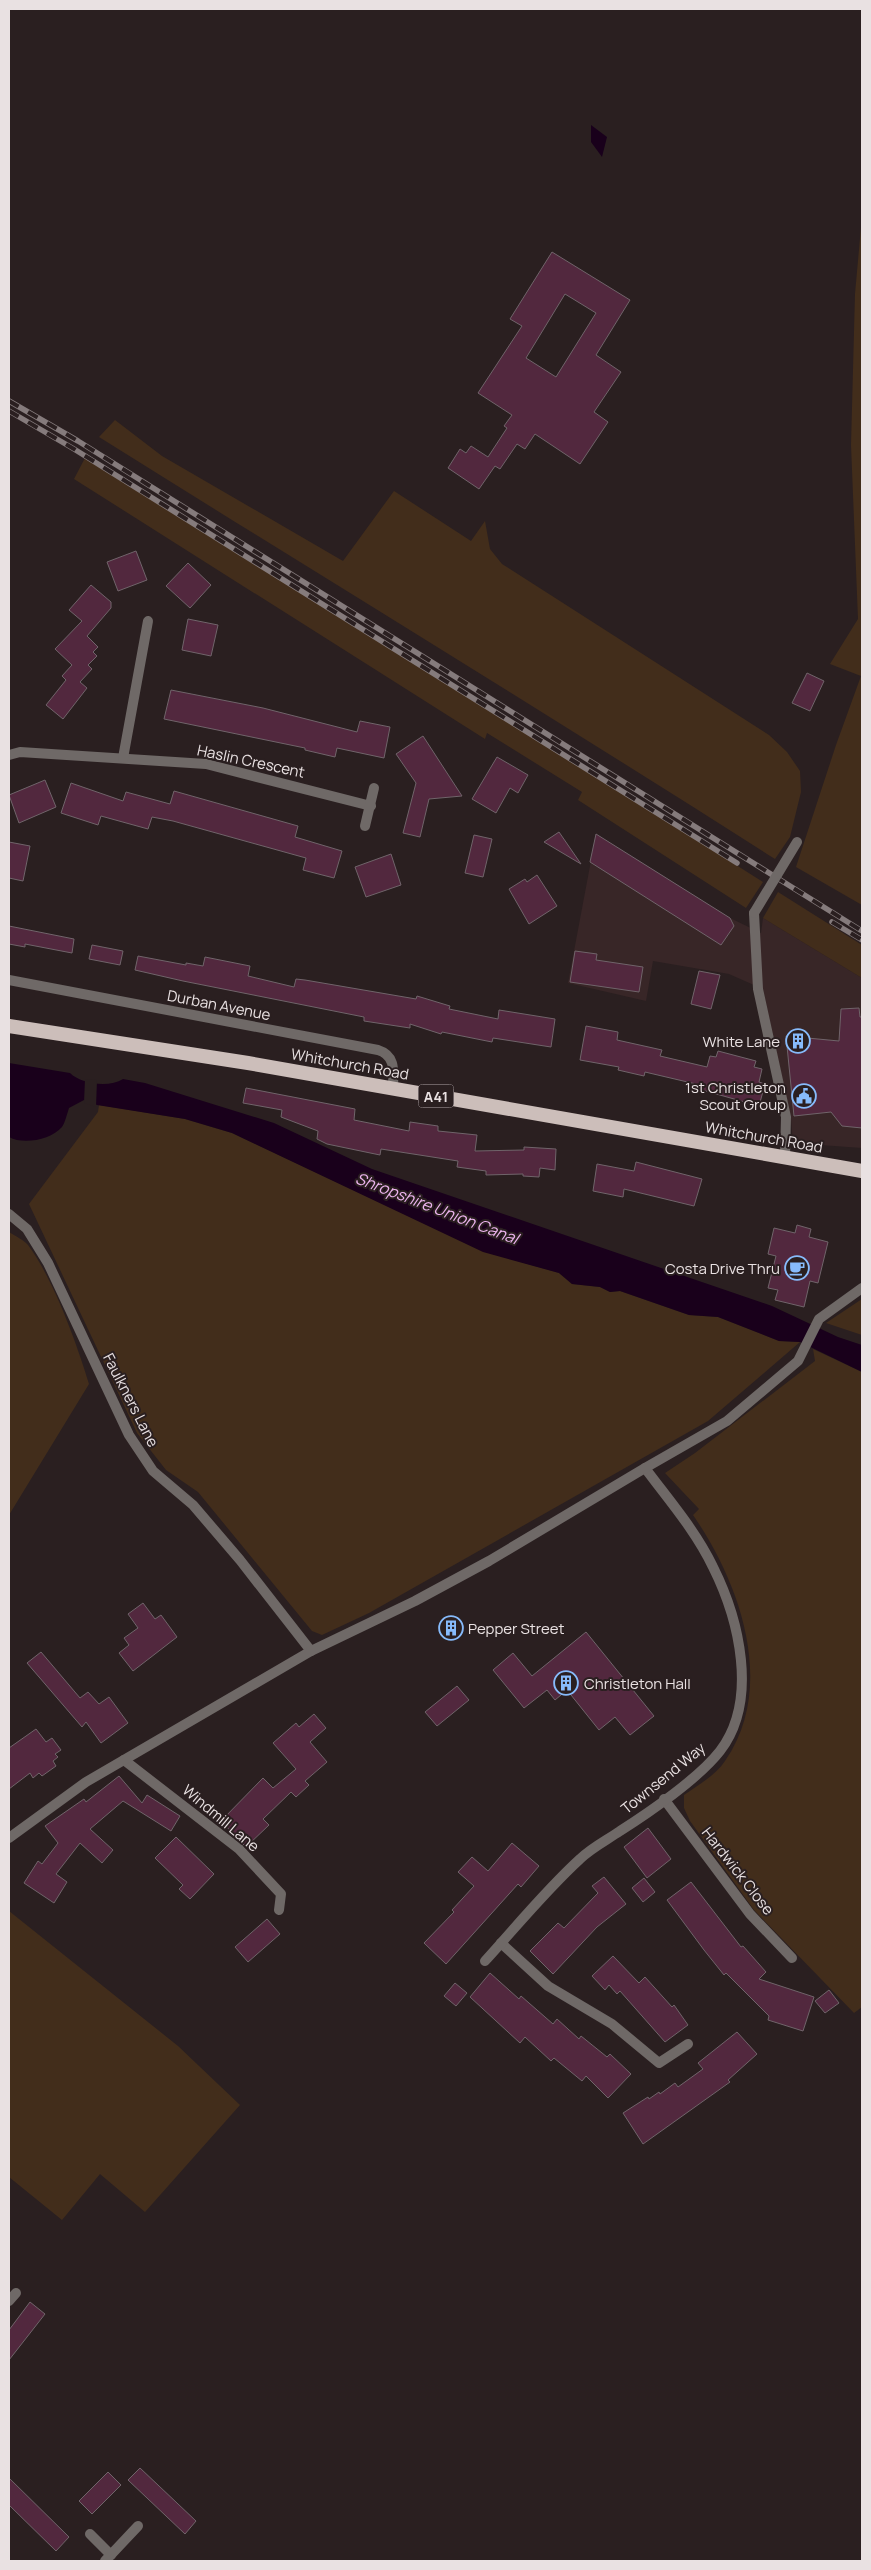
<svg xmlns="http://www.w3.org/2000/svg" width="871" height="2570" viewBox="0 0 871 2570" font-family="Manrope,sans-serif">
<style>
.built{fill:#382627}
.green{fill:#422d1b}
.water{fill:#19001b}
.pier{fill:#2a1f20}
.building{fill:#52283e;stroke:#70646a;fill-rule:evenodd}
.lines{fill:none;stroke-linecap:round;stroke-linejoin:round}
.minor{stroke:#6f6967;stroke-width:10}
.tertiary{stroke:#6f6967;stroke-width:10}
.trunk{stroke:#ccbeba;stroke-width:14}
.rail-casing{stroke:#857b7c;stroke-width:5.5}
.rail{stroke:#2a1f20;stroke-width:4;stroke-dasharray:11;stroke-linecap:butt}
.minor-bridge{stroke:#6f6967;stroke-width:10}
.labels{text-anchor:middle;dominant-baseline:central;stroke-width:4;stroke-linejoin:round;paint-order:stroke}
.shield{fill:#2a1f20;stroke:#b0a7a8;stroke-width:1}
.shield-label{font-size:14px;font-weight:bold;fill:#e9e1e2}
.street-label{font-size:15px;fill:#e9e1e2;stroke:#2a1f20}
.poi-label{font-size:15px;fill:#e9e1e2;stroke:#2a1f20;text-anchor:end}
.water-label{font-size:16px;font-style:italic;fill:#ecb4ee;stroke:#2a1f20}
</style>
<rect width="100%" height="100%" fill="#2a1f20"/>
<!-- built -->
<polygon class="built" points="596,834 730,918 761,933 763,918 862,978 862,1148 793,1143 791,1119 763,989 729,974 653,961 646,1001 568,983"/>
<!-- green -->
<g class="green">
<polygon points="862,216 862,905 796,867 836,745 861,676 830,664 858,619 851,445 855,294"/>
<path d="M115,420L162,456L343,561L394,491L471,541L485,521L490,549L502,564L769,735L787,752L800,771L801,792L790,837L775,859C551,716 324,578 99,437Z"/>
<polygon points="85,458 177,511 763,882 746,908 578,800 582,792 487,733 485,739 74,479"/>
<polygon points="778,892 862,945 862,978 763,918"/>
<polygon points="99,1105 185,1119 232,1133 483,1251 559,1273 572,1284 600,1287 610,1292 620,1291 689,1315 718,1317 779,1341 800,1342 708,1421 369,1613 322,1635 312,1631 198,1492 166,1470 137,1433 29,1204 98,1112"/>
<path d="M9,1232C15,1236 24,1240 28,1245C53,1278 77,1344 89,1384L9,1515Z"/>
<polygon points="862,1299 862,1335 826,1323"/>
<path d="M813,1349L862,1372V2007L854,2013L754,1910L690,1821L684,1808V1795C698,1785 716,1775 725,1761C777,1686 740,1583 693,1515L699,1509L665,1473L695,1453L815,1361Z"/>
<polygon points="9,1911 178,2046 240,2105 145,2212 100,2174 62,2220 9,2177"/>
</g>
<!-- water -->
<g class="water">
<polygon points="591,125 607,137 602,157 591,142"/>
<path d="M9,1063L70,1073C81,1084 109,1088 123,1079L145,1083L274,1123L372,1169L772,1306L838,1337L862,1345V1372L800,1342L779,1341L718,1317L689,1315L620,1291L610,1292L600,1287L572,1284L559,1273L483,1252L232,1133L185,1119L97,1105L84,1100L69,1108C67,1114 65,1123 62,1127C51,1140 23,1145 9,1137Z"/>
</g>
<!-- pier -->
<polygon class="pier" points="85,1079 97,1080 96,1107 84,1103"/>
<!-- building -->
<g class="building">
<path d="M552,252L630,300L596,355L621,372L594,412L608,422L580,464L535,434L525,449L517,444L500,469L495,466L479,489L448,468L460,449L466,453L471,446L488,457L507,428L504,426L512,415L478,393L522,326L510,319ZM565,294L596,313L556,377L526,358Z"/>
<polygon points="136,551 147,580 118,591 107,562"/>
<polygon points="188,563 211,585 190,608 166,586"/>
<polygon points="91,585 111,602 111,608 87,636 98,647 93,652 97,656 88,665 92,669 80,682 87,688 63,719 46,705 66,680 62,676 72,665 55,649 82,621 69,610"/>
<polygon points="188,619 218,625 211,656 182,650"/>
<polygon points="807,673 824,681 810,711 792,703"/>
<polygon points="171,690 263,708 357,732 360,721 390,727 384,758 337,748 335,757 305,750 305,748 164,719"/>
<polygon points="423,736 462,796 429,799 420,837 403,833 416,783 396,754"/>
<polygon points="497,757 528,775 518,793 510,788 496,813 472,799"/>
<polygon points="45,780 56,807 19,823 9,795"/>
<polygon points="71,783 123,801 126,792 170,804 174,791 298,826 295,837 342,851 334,878 303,870 306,858 173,821 152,817 148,829 101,816 98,825 61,813"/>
<polygon points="559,832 581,864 544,842"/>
<polygon points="596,834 730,918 734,926 721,945 590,862"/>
<polygon points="474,835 492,839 483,877 465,873"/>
<polygon points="9,842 30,846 23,881 9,878"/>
<polygon points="391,854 401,885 366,897 355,867"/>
<polygon points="537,875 557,906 529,924 509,889 525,879 527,882"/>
<polygon points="9,926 74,939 72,953 25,944 25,947 9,944"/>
<polygon points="92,945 123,951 120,965 89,959"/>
<polygon points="575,951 597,954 596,960 643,967 639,992 570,982"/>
<polygon points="138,956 186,965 186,963 203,966 205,957 250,966 248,976 294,987 296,979 305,980 416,999 417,996 450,1006 449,1009 498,1019 499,1010 555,1019 551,1047 493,1038 492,1042 442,1032 441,1034 410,1024 410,1028 364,1021 364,1017 183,981 135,970"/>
<polygon points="699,971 720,975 711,1009 691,1004"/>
<polygon points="859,1008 860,1017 862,1017 862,1128 842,1126 831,1112 794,1116 786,1036 839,1041 841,1009"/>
<polygon points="586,1026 618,1032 617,1040 662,1050 660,1056 707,1067 710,1056 716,1057 718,1051 756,1061 754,1067 762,1069 759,1082 765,1084 759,1106 695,1088 696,1084 645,1072 644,1076 618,1070 619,1067 580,1060"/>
<polygon points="246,1088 355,1109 354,1120 409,1131 410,1122 438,1126 438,1131 477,1135 475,1151 524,1150 524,1147 556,1149 555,1170 540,1168 539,1177 523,1176 523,1174 486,1175 486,1171 457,1167 458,1161 381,1149 380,1155 327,1144 317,1139 318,1131 281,1117 282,1110 243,1103"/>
<polygon points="636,1162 702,1179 694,1206 624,1189 623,1197 593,1191 597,1164 634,1171"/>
<polygon points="797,1225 811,1229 809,1237 828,1242 818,1283 810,1281 804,1307 775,1300 778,1290 768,1288 776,1256 768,1254 774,1228 795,1233"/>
<polygon points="143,1603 155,1619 161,1615 177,1637 133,1671 119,1653 129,1645 124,1638 138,1628 128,1614"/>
<polygon points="586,1632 654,1716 630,1735 615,1717 599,1730 567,1690 555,1700 547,1690 524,1708 493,1670 513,1653 532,1676"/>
<polygon points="41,1652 80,1698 88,1692 99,1704 109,1697 128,1723 101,1743 86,1722 82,1727 27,1663"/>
<polygon points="457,1686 469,1700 437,1726 425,1712"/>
<polygon points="314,1714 326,1728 310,1742 327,1762 305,1781 309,1785 296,1797 291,1792 263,1819 269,1825 246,1847 221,1821 263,1778 273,1788 296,1769 273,1743 296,1723 299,1727"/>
<polygon points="36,1729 46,1742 52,1738 61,1750 55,1754 58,1757 53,1761 56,1766 42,1776 39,1773 33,1778 30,1773 9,1789 9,1748"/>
<polygon points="119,1776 142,1803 147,1795 180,1816 171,1831 123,1801 90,1829 113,1850 102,1863 80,1843 56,1874 67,1882 54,1903 24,1883 38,1861 42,1864 58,1843 45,1826 84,1799 86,1802"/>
<polygon points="648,1828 671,1859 647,1878 624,1847"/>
<polygon points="176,1837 214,1874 190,1899 179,1889 183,1885 155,1858"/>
<polygon points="512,1843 539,1866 521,1887 518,1884 446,1964 424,1943 454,1912 452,1910 474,1886 458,1872 472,1857 488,1871"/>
<polygon points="604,1877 626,1904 597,1927 553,1974 530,1951 558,1923 564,1928 598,1893 592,1886"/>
<polygon points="644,1878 655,1892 643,1902 632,1888"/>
<polygon points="691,1882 741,1947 743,1946 766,1972 759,1979 814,1997 803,2031 768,2020 769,2016 726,1973 724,1975 704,1950 667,1900"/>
<polygon points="267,1919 280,1934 248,1962 235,1947"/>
<polygon points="613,1956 639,1983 645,1977 672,2007 674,2005 688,2025 665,2042 620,1991 617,1994 609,1985 605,1990 592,1976"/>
<polygon points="490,1973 519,1999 521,1996 553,2024 557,2019 579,2039 581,2036 607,2057 610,2054 631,2074 608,2098 586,2076 582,2081 554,2058 551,2061 525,2037 520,2043 470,1997"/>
<polygon points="455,1983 467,1993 456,2006 444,1996"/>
<polygon points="829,1990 839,2003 825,2013 815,2001"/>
<polygon points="737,2032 757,2054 728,2080 730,2082 643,2144 623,2113 648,2097 649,2099 659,2092 660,2094 675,2083 678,2087 703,2069 698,2063"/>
<polygon points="30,2302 45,2314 9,2360 9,2330"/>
<polygon points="140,2468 196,2521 185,2534 128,2480"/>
<polygon points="108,2472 121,2485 92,2514 79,2501"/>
<polygon points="9,2478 69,2537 56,2551 9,2505"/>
</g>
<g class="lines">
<!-- minor -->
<g class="minor">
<polyline points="9,755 20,752 206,764 371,806"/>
<polyline points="123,758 148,621"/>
<polyline points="365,826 374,788"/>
<polyline points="754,913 758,989 786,1117 785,1158"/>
<path d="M9,980L378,1050C397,1056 393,1073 393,1089"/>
<polyline points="9,1214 27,1229 48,1263 129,1435 153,1471 193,1505 240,1560 311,1651"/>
<polyline points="124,1760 239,1849 281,1894 279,1910"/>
<polyline points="664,1799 750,1914 792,1958"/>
<polyline points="501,1943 548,1986 612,2024 659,2063 688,2044"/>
<path d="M485,1961C516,1927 546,1890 580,1859C591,1848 607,1840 620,1831C650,1812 699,1778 720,1751C759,1700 739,1619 713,1567C696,1531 668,1499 645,1468"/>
<polyline points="9,2301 16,2293"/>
<polyline points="90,2534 111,2555"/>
<polyline points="105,2561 138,2526"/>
</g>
<!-- tertiary -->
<polyline class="tertiary" points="9,1838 86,1782 311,1651 415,1601 489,1561 645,1468 727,1421 798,1361 819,1319 862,1288"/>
<!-- trunk -->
<polyline class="trunk" points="9,1026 248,1063 862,1171"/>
<!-- rail casing -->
<g class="rail-casing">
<g id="rail">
<polyline points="9,401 78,441 862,931"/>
<polyline points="9,411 74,449 737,863"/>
<polyline points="832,922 862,940"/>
</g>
</g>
<!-- rail -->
<use href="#rail" class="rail"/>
<!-- minor-bridge -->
<polyline class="minor-bridge" points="754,913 797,842"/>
</g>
<!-- icons -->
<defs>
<g id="building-ring" transform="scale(1.25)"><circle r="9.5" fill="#2a1f20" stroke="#87bbfb" stroke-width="1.5"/><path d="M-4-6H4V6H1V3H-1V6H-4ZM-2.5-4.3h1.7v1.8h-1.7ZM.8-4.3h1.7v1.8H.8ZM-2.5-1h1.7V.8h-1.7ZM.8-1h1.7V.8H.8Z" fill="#87bbfb"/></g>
<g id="civic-ring" transform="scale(1.25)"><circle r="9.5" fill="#2a1f20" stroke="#87bbfb" stroke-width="1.5"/><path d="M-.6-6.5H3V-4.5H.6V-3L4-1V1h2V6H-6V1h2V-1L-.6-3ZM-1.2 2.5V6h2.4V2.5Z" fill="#87bbfb"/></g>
<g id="cafe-ring" transform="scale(1.25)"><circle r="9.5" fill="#2a1f20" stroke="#87bbfb" stroke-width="1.5"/><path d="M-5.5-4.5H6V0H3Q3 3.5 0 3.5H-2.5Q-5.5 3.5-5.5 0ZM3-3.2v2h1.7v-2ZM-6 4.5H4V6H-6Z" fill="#87bbfb"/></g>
</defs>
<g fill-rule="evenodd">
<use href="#building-ring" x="798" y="1041"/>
<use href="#civic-ring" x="804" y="1096"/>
<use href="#cafe-ring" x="797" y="1268"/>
<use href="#building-ring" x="451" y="1628"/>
<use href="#building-ring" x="566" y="1683"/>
</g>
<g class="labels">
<!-- shield labels -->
<rect class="shield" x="418.5" y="1084.5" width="35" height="23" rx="4"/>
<g class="shield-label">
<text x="436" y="1096">A41</text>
</g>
<!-- street labels -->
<g class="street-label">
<text transform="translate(251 761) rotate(12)">Haslin Crescent</text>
<text transform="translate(219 1005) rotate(11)">Durban Avenue</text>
<text transform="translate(350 1064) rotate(10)">Whitchurch Road</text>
<text transform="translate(764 1137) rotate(10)">Whitchurch Road</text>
<text transform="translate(131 1400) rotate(63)">Faulkners Lane</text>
<text transform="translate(663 1778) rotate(-39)">Townsend Way</text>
<text transform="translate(221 1818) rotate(40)">Windmill Lane</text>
<text transform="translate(738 1871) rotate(52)">Hardwick Close</text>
</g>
<!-- poi labels -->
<g class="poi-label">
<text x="780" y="1041">White Lane</text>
<text x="786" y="1087">1st Christleton<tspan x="786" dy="17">Scout Group</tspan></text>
<text x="780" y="1268">Costa Drive Thru</text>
<text x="468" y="1628" text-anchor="start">Pepper Street</text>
<text x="584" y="1683" text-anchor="start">Christleton Hall</text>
</g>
<!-- water labels -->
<g class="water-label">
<text transform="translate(437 1208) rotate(21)">Shropshire Union Canal</text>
</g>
</g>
<!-- border -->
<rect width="871" height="2570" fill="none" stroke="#e9e1e2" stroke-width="20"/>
</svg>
